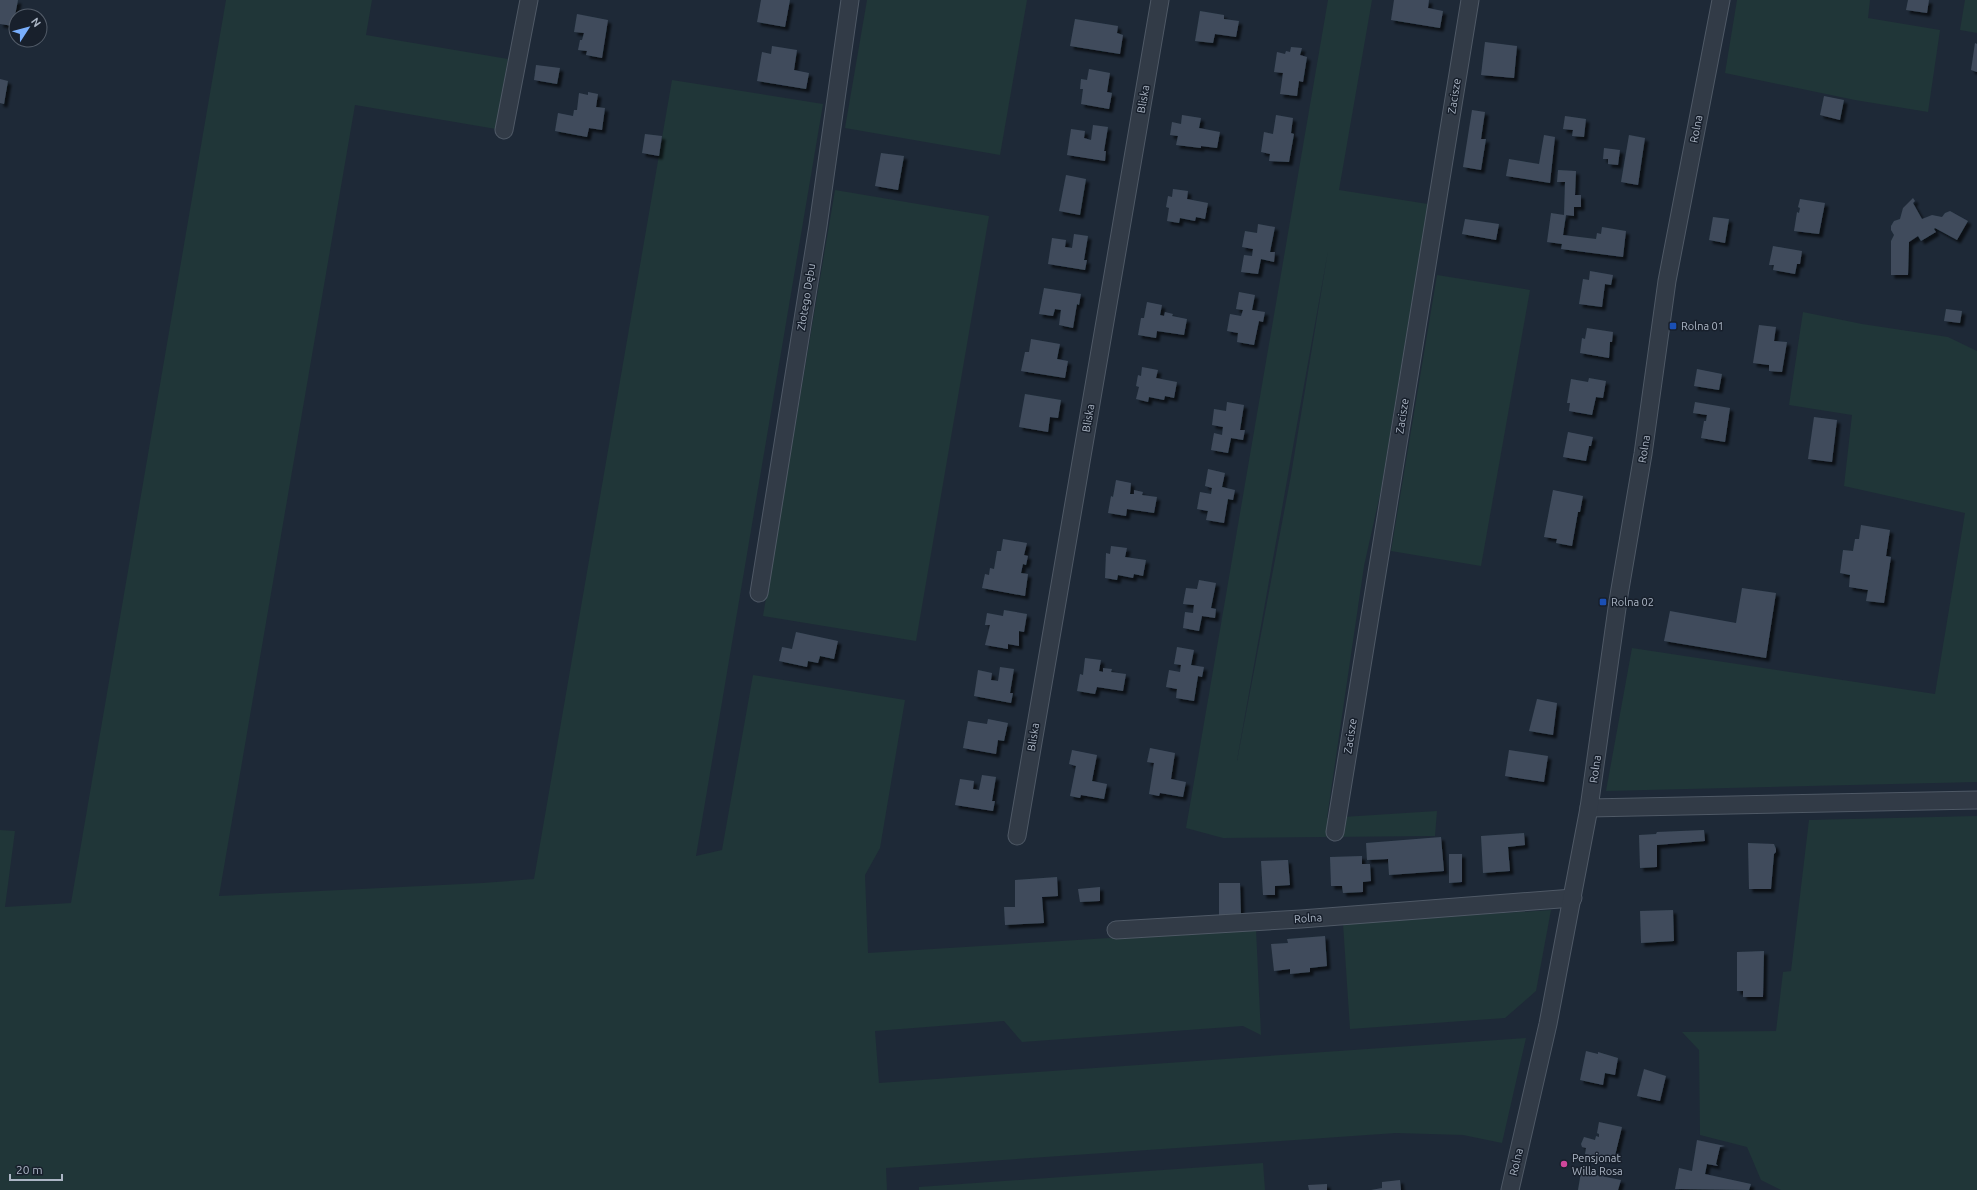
<svg xmlns="http://www.w3.org/2000/svg" width="1977" height="1190" viewBox="0 0 1977 1190" font-family="Ubuntu,sans-serif">
<style>
.green{fill:#203638;fill-rule:evenodd}
.building{fill:#3f4c5c;filter:url(#shadow)}
.lines{fill:none;stroke-linecap:round;stroke-linejoin:round}
.minor-casing{stroke:#4f5966;stroke-width:19}
.minor{stroke:#323b47;stroke-width:17}
.transit-dot{fill:#1a4fb4;stroke:#18202c;stroke-width:1.5}
.hotel-dot{fill:#d1479c;stroke:#18202c;stroke-width:1.5}
.labels{text-anchor:middle;dominant-baseline:central;stroke-width:3;stroke-linejoin:round;paint-order:stroke}
.street-label{font-size:11px;fill:#acb6c5;stroke:#18202c}
.poi-label{font-size:11px;fill:#acb6c5;stroke:#18202c;text-anchor:start}
</style>
<defs>
<filter id="shadow"><feDropShadow dx="3.5" dy="3.5" stdDeviation="1" flood-color="#0009"/></filter>
</defs>
<rect width="100%" height="100%" fill="#1e2937"/>
<!-- green -->
<g class="green">
<polygon points="226,0 372,0 366,35 508,59 496,129 355,105 219,896 483,883 534,879 672,80 823,104 696,856 722,850 753,675 905,700 880,848 865,875 868,953 1256,929 1261,1035 1243,1026 1022,1042 1004,1021 875,1031 879,1083 1526,1038 1502,1143 1463,1135 1396,1133 886,1168 887,1190 0,1190 0,830 15,831 5,907 71,903"/>
<polygon points="867,0 1027,0 1000,155 845,128"/>
<path d="M1328,0H1372L1339,190L1428,204L1381,490L1364,566L1327,818L1437,811L1435,836L1223,838L1186,828ZM1328,251L1291,475L1237,761V760Z"/>
<polygon points="1737,0 1870,0 1868,18 1940,30 1928,112 1855,100 1725,73"/>
<polygon points="1965,0 1977,0 1977,33 1960,30"/>
<polygon points="835,190 989,216 916,641 763,616"/>
<polygon points="1437,275 1530,290 1481,566 1391,551"/>
<polygon points="1803,312 1862,324 1948,337 1977,351 1977,782 1606,791 1632,648 1935,694 1965,513 1844,486 1852,415 1789,405"/>
<polygon points="1977,816 1977,1190 1781,1190 1761,1180 1747,1147 1700,1135 1699,1050 1682,1032 1776,1031 1783,972 1791,971 1809,820"/>
<polygon points="1551,910 1536,991 1505,1018 1350,1029 1343,923"/>
<polygon points="1263,1163 1265,1190 919,1190 919,1187"/>
</g>
<!-- building -->
<g class="building">
<polygon points="0,0 18,0 13,26 0,24"/>
<polygon points="761,0 790,0 785,27 757,22"/>
<polygon points="1394,0 1429,0 1428,8 1443,11 1440,28 1391,20"/>
<polygon points="1908,0 1929,0 1927,13 1906,10"/>
<polygon points="1200,11 1224,15 1224,19 1239,21 1236,37 1215,34 1213,43 1195,41"/>
<polygon points="577,14 608,20 602,58 586,55 587,51 578,50 580,40 582,40 584,33 574,32"/>
<polygon points="1075,19 1118,26 1117,33 1123,35 1120,54 1070,46"/>
<polygon points="1485,42 1517,46 1514,78 1481,75"/>
<polygon points="1975,43 1977,44 1977,72 1971,70"/>
<polygon points="772,46 797,50 794,70 809,73 806,89 757,81 762,52 771,54"/>
<polygon points="1291,47 1302,48 1300,55 1307,57 1303,82 1299,81 1297,96 1280,94 1283,73 1274,72 1277,52 1285,54 1286,51 1290,52"/>
<polygon points="536,65 560,68 557,84 534,80"/>
<polygon points="1089,69 1110,73 1107,92 1112,93 1109,109 1081,104 1083,89 1080,89 1081,79 1087,80"/>
<polygon points="0,79 8,81 4,104 0,103"/>
<polygon points="588,92 598,94 596,107 605,108 602,130 589,128 587,137 555,131 558,113 573,116 574,110 577,110 579,93 588,95"/>
<polygon points="1824,96 1844,100 1840,120 1820,115"/>
<polygon points="1472,110 1485,112 1481,139 1486,139 1481,170 1463,167"/>
<polygon points="1182,115 1201,118 1199,128 1220,132 1217,148 1201,146 1201,148 1176,145 1178,136 1170,135 1172,122 1181,124"/>
<polygon points="1276,115 1293,118 1291,133 1294,134 1289,162 1269,161 1270,154 1261,152 1264,132 1273,134"/>
<polygon points="1565,116 1586,119 1584,137 1572,136 1573,130 1563,129"/>
<polygon points="1093,125 1108,127 1104,151 1106,151 1105,161 1067,155 1071,129 1085,131 1084,138 1091,140"/>
<polygon points="645,134 662,136 659,156 642,153"/>
<polygon points="1544,135 1555,137 1550,183 1506,176 1509,159 1539,164"/>
<polygon points="1629,135 1645,138 1638,185 1621,182"/>
<polygon points="1604,148 1620,150 1618,165 1608,164 1608,159 1603,159"/>
<polygon points="881,153 904,156 898,190 875,186"/>
<polygon points="1558,170 1576,171 1575,195 1581,195 1581,207 1574,207 1574,216 1566,215 1563,235 1596,239 1597,233 1601,234 1602,227 1626,231 1623,257 1561,249 1562,244 1547,242 1551,213 1564,215 1565,182 1557,182"/>
<polygon points="1066,175 1086,179 1080,215 1059,211"/>
<polygon points="1173,189 1188,191 1187,199 1208,203 1205,219 1196,217 1195,221 1180,218 1179,223 1167,221 1169,208 1166,207 1168,196 1172,197"/>
<polygon points="1913,198 1915,201 1913,203 1922,219 1932,215 1942,217 1945,213 1950,211 1968,221 1957,240 1935,228 1934,229 1936,232 1921,241 1918,236 1909,242 1908,275 1891,275 1891,241 1894,235 1891,230 1891,226 1894,221 1900,219 1903,208"/>
<polygon points="1800,199 1825,203 1819,234 1794,231 1797,212 1799,213 1800,208 1798,207"/>
<polygon points="1713,217 1729,219 1725,243 1709,240"/>
<polygon points="1465,219 1499,224 1496,240 1462,234"/>
<polygon points="1258,224 1275,227 1270,252 1275,252 1274,262 1261,259 1258,274 1241,272 1244,255 1252,256 1253,249 1242,247 1245,231 1257,233"/>
<polygon points="1074,234 1088,236 1084,260 1087,260 1085,270 1048,264 1052,238 1066,240 1065,247 1072,248"/>
<polygon points="1773,246 1802,251 1800,264 1797,264 1795,274 1773,270 1774,265 1769,265"/>
<polygon points="1590,271 1613,275 1611,285 1605,284 1602,307 1579,304 1583,279 1589,280"/>
<polygon points="1044,288 1081,294 1079,305 1077,304 1073,328 1059,325 1061,310 1055,309 1053,316 1039,314"/>
<polygon points="1239,292 1255,295 1252,310 1265,312 1263,322 1259,321 1254,345 1237,342 1238,333 1227,331 1230,314 1241,316 1243,310 1236,309"/>
<polygon points="1147,302 1162,305 1160,315 1164,316 1165,312 1173,314 1172,316 1187,319 1184,335 1157,331 1156,338 1138,335 1141,318 1144,318"/>
<polygon points="1946,309 1962,311 1960,323 1944,321"/>
<polygon points="1759,325 1776,327 1774,341 1787,342 1782,372 1769,371 1769,365 1753,363"/>
<polygon points="1587,328 1613,332 1612,342 1610,342 1609,358 1580,353 1582,338 1585,339"/>
<polygon points="1031,339 1060,344 1057,359 1068,361 1065,378 1021,371 1025,352 1029,352"/>
<polygon points="1142,367 1158,370 1156,378 1177,382 1174,398 1165,396 1164,400 1149,397 1148,402 1136,399 1139,387 1136,386 1138,375 1141,376"/>
<polygon points="1697,369 1722,374 1719,390 1694,386"/>
<polygon points="1589,378 1606,381 1603,398 1596,397 1592,415 1569,411 1570,403 1567,403 1571,379 1588,382"/>
<polygon points="1025,394 1061,400 1058,418 1050,417 1048,432 1019,427"/>
<polygon points="1227,402 1244,405 1240,430 1245,430 1243,440 1231,438 1228,453 1211,450 1214,433 1222,435 1223,427 1212,425 1214,409 1226,411"/>
<polygon points="1695,402 1730,408 1725,442 1701,438 1704,421 1706,421 1707,415 1693,413"/>
<polygon points="1814,417 1837,420 1832,462 1808,459"/>
<polygon points="1568,432 1593,437 1591,446 1589,446 1586,461 1563,457"/>
<polygon points="1208,469 1225,473 1222,487 1235,490 1233,500 1228,499 1224,523 1206,520 1208,511 1197,509 1200,492 1211,494 1212,488 1205,486"/>
<polygon points="1116,480 1131,483 1130,494 1134,494 1134,490 1143,492 1142,495 1157,497 1154,513 1127,509 1126,516 1108,513 1111,496 1113,497"/>
<polygon points="1553,490 1583,496 1580,512 1578,512 1572,546 1556,543 1557,539 1544,537"/>
<polygon points="1861,525 1890,530 1886,556 1891,557 1884,603 1866,601 1868,590 1849,587 1850,575 1840,573 1843,550 1853,551 1855,539 1859,539"/>
<polygon points="1003,539 1027,543 1024,555 1028,556 1026,565 1023,564 1021,573 1028,574 1025,596 982,588 985,574 989,575 990,568 994,569 997,551 1001,551"/>
<polygon points="1111,546 1127,548 1125,557 1146,560 1143,576 1134,574 1133,578 1118,575 1117,580 1105,578 1106,553 1110,554"/>
<polygon points="1199,580 1216,583 1211,608 1216,609 1215,618 1202,616 1199,631 1183,628 1185,612 1193,613 1194,605 1183,604 1186,588 1197,589"/>
<polygon points="1742,588 1776,593 1766,658 1664,641 1670,611 1736,623"/>
<polygon points="1004,610 1027,614 1024,632 1019,631 1019,646 1008,644 1008,649 985,645 990,625 985,625 987,613 1003,616"/>
<polygon points="796,632 838,641 834,659 820,656 818,663 808,661 807,667 779,661 782,647 792,649"/>
<polygon points="1177,647 1194,650 1191,665 1204,667 1202,677 1198,676 1194,701 1176,698 1177,689 1166,687 1169,670 1180,672 1181,665 1174,664"/>
<polygon points="1085,658 1101,660 1099,671 1103,672 1103,668 1112,669 1111,672 1126,674 1123,691 1097,687 1095,694 1077,691 1080,674 1083,675"/>
<polygon points="1000,667 1014,669 1010,693 1013,693 1011,703 974,696 978,670 992,673 991,680 998,681"/>
<polygon points="1537,699 1557,703 1553,735 1529,731"/>
<polygon points="988,719 1008,723 1004,741 998,740 996,754 963,748 968,721 987,724"/>
<polygon points="1150,748 1175,753 1171,779 1186,782 1183,797 1160,793 1159,796 1149,794 1154,763 1147,762"/>
<polygon points="1072,750 1097,755 1092,781 1107,784 1104,799 1081,795 1080,798 1070,796 1076,766 1069,764"/>
<polygon points="1509,750 1548,756 1544,782 1505,776"/>
<polygon points="982,775 996,777 992,801 995,801 993,811 955,805 960,779 974,781 973,789 979,790"/>
<polygon points="1704,830 1705,841 1657,845 1657,867 1640,868 1639,835 1656,834 1657,832"/>
<polygon points="1524,833 1525,845 1508,847 1510,871 1483,873 1481,836"/>
<polygon points="1441,837 1444,871 1389,875 1388,859 1367,860 1366,843"/>
<polygon points="1748,843 1774,844 1776,849 1776,852 1774,854 1771,889 1749,889"/>
<polygon points="1449,854 1462,854 1462,882 1449,883"/>
<polygon points="1362,856 1362,864 1370,864 1371,881 1363,882 1363,892 1343,893 1342,886 1331,886 1330,857"/>
<polygon points="1285,860 1288,860 1290,885 1275,886 1275,895 1263,895 1261,861"/>
<polygon points="1057,877 1058,896 1042,897 1044,923 1005,925 1004,907 1015,907 1015,880"/>
<polygon points="1219,883 1240,883 1241,916 1219,916"/>
<polygon points="1100,887 1100,901 1080,902 1078,889"/>
<polygon points="1673,910 1674,941 1641,943 1640,911"/>
<polygon points="1325,936 1327,966 1310,968 1310,972 1290,974 1290,969 1274,971 1271,944 1288,943 1287,939"/>
<polygon points="1764,951 1763,997 1743,997 1743,991 1737,991 1737,952"/>
<polygon points="1586,1051 1598,1054 1598,1052 1618,1058 1615,1075 1605,1073 1603,1085 1580,1080"/>
<polygon points="1644,1069 1666,1076 1660,1101 1637,1096"/>
<polygon points="1599,1122 1622,1127 1614,1160 1585,1154 1586,1148 1582,1147 1581,1144 1584,1137 1595,1140 1596,1136 1599,1137 1599,1134 1597,1133"/>
<polygon points="1697,1140 1725,1146 1720,1147 1716,1164 1718,1166 1707,1164 1705,1174 1751,1184 1749,1190 1675,1189 1679,1168 1692,1171"/>
<polygon points="1581,1172 1621,1180 1618,1190 1578,1190"/>
<polygon points="1400,1180 1401,1190 1371,1190 1382,1188 1382,1182"/>
<polygon points="1327,1184 1327,1190 1309,1190 1308,1185"/>
</g>
<g class="lines">
<!-- minor casing -->
<g class="minor-casing">
<g id="minor">
<polyline points="504,130 529,0"/>
<polyline points="759,593 818,226 850,0"/>
<polyline points="1589,808 1977,800"/>
<polyline points="1335,832 1470,0"/>
<polyline points="1017,836 1160,0"/>
<polyline points="1116,930 1301,919 1573,898"/>
<polyline points="1510,1190 1548,1024 1589,808 1618,601 1643,454 1667,281 1721,0"/>
</g>
</g>
<!-- minor -->
<use href="#minor" class="minor"/>
</g>
<!-- markers -->
<g class="transit-dot">
<rect x="1669" y="322" width="8" height="8" rx="2"/>
<rect x="1599" y="598" width="8" height="8" rx="2"/>
</g>
<circle class="hotel-dot" cx="1564" cy="1164" r="4"/>
<g class="labels">
<!-- street labels -->
<g class="street-label">
<text transform="translate(1454 96) rotate(-81)">Zacisze</text>
<text transform="translate(1143 99) rotate(-80)">Bliska</text>
<text transform="translate(1696 129) rotate(-79)">Rolna</text>
<text transform="translate(806 297) rotate(-81)">Złotego Dębu</text>
<text transform="translate(1402 416) rotate(-81)">Zacisze</text>
<text transform="translate(1088 418) rotate(-80)">Bliska</text>
<text transform="translate(1644 449) rotate(-81)">Rolna</text>
<text transform="translate(1350 736) rotate(-81)">Zacisze</text>
<text transform="translate(1033 737) rotate(-81)">Bliska</text>
<text transform="translate(1595 769) rotate(-82)">Rolna</text>
<text transform="translate(1308 918) rotate(-4)">Rolna</text>
<text transform="translate(1516 1162) rotate(-77)">Rolna</text>
</g>
<!-- poi labels -->
<g class="poi-label">
<text x="1681" y="326">Rolna 01</text>
<text x="1611" y="602">Rolna 02</text>
<text x="1572" y="1158">Pensjonat<tspan x="1572" dy="13">Willa Rosa</tspan></text>
</g>
</g>
<!-- north arrow -->
<g transform="translate(28 28) rotate(54)"><circle r="19" fill="#18202c" stroke="#535c69"/>
<path d="M0-3L7 15L0 10L-7 15Z" fill="#79aefc"/>
<text y="-6" font-size="11" font-weight="bold" text-anchor="middle" fill="#acb6c5">N</text>
</g>
<!-- scale -->
<path d="M10 1174v6h52v-6" fill="none" stroke="#acb6c5" stroke-width="2"/>
<text x="16" y="1174" font-size="12" fill="#acb6c5" stroke="#18202c" stroke-width="3" paint-order="stroke">20 m</text>
</svg>
